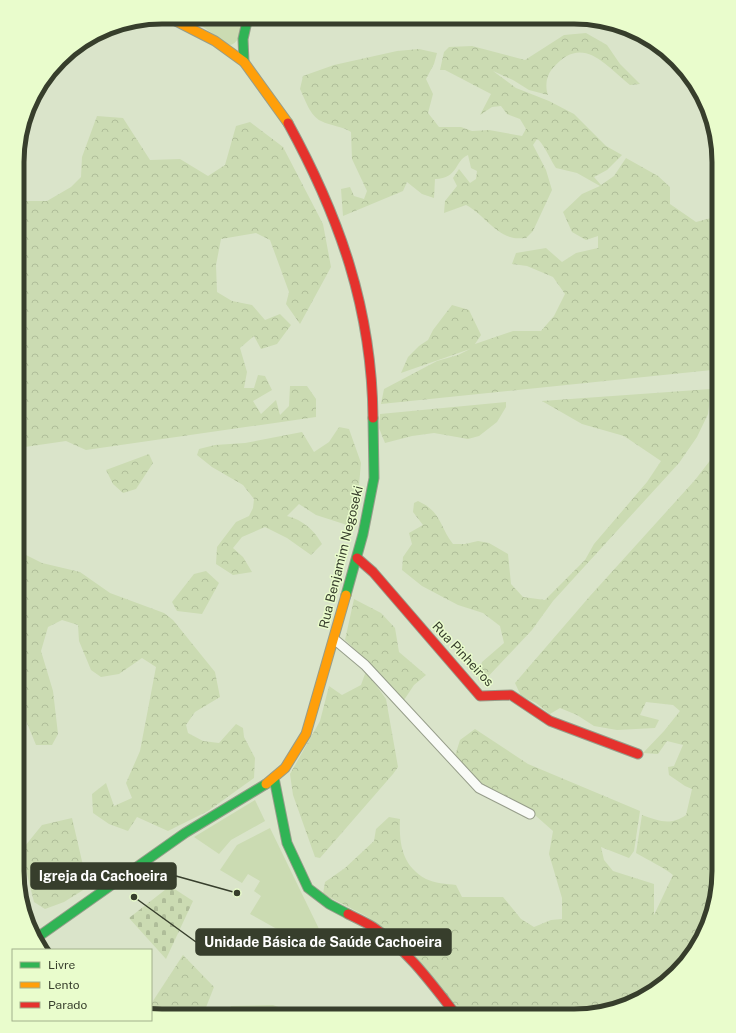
<svg xmlns="http://www.w3.org/2000/svg" width="736" height="1033" viewBox="0 0 736 1033" font-family="'Public Sans',sans-serif">
<style>
.green{fill:#cbdbb2}
.forest{fill:url(#forest-crowns)}
.cemetery{fill:url(#cemetery-stones)}
.lines{fill:none;stroke-linecap:round;stroke-linejoin:round}
.street-casing{stroke:#969d8a;stroke-width:11}
.fast-casing{stroke:#969d8a;stroke-width:11}
.slow-casing{stroke:#969d8a;stroke-width:11}
.jam-casing{stroke:#969d8a;stroke-width:11}
.street{stroke:#f9fbf7;stroke-width:9}
.fast{stroke:#30b455;stroke-width:9}
.slow{stroke:#ff9f0a;stroke-width:9}
.jam{stroke:#e5322d;stroke-width:9}
.labels{text-anchor:middle;dominant-baseline:central;stroke-width:3;stroke-linejoin:round;paint-order:stroke}
.street-label{font-size:13px;fill:#373e2c;stroke:#e9fccc}
.rim{fill:none;stroke:#373e2c;stroke-width:5}
.leader{fill:none;stroke:#373e2c;stroke-width:1.5}
.callout-dot{fill:#373e2c;stroke:#e9fccc;stroke-width:1.5}
.callout{fill:#373e2c;stroke:#373e2c;stroke-width:1.5}
.callout-label{font-size:14px;text-anchor:middle;font-weight:bold;fill:#fff}
</style>
<defs>
<pattern id="forest-crowns" width="20" height="18" patternUnits="userSpaceOnUse"><rect width="20" height="18" fill="#cbdbb2"/><path d="M2 6a3 3 0 1 1 6 0M12 15a3 3 0 1 1 6 0" fill="none" stroke="#afbd99"/></pattern>
<pattern id="cemetery-stones" width="16" height="16" patternUnits="userSpaceOnUse"><rect width="16" height="16" fill="#cbdbb2"/><path d="M2 7V4a2 2 0 0 1 4 0v3zM10 15v-3a2 2 0 0 1 4 0v3z" fill="#afbd99"/></pattern>
</defs>
<rect width="100%" height="100%" fill="#dae4ca"/>
<!-- green -->
<g class="green">
<path d="M177,17H244C241,27 241,44 229,45L199,24H190Z"/>
<polygon points="255,800 265,821 231,840 219,854 194,837"/>
<polygon points="270,828 320,931 304,944 250,914 261,896 254,891 260,881 248,874 242,883 220,870 237,845"/>
</g>
<!-- forest -->
<g class="forest">
<path d="M586,33L607,45L620,64L640,84L630,85C604,64 582,33 552,69C546,76 545,87 548,95L529,90L513,80L493,71L516,88L549,101L574,114L606,146L622,155L607,170L594,177L601,185L614,176L626,158L658,176L670,187V204L696,222L719,216V361L712,370L381,404L384,389L437,361L458,355L470,349L401,373L408,357L419,346L428,340L433,330L452,305L469,310L481,335L475,344L513,331H541L554,316L565,294L553,277L527,266L512,264L516,253L546,248L562,262L576,253L598,248V236L586,240L572,232L563,212L582,194L600,186L577,173L556,168C551,161 543,142 537,139L533,145L546,170L552,190L533,231L526,238C521,238 515,239 510,237C492,231 482,213 466,205L444,213L445,201L457,186L453,178L459,169L470,183L476,179L477,171L471,168L468,155C454,161 459,178 435,179L434,198L422,194L407,182L403,191L343,216L341,189L350,187L354,196L364,199L367,191L352,159L351,132C342,126 331,126 321,121C310,116 305,99 300,89L303,76L334,65L397,51L419,49L437,53L434,64L426,79L433,94L428,113L439,127H461L472,131L489,130L522,136L526,129L520,119L507,114L501,106L492,107L480,115L491,94L445,70H440L444,52L449,47L472,46L525,60L564,35Z"/>
<polygon points="97,116 123,118 150,160 180,159 208,176 225,165 236,126 250,122 283,147 323,224 331,267 300,324 286,304 289,292 270,240 256,233 221,239 216,265 217,292 232,301 252,305 265,320 280,314 291,325 277,344 261,349 254,336 240,348 247,372 244,388 254,388 258,375 265,376 272,390 253,401 261,414 276,400 280,415 289,406 290,386 307,386 316,399 316,417 86,450 66,441 18,448 18,196 21,201 47,201 71,187 81,177 82,157"/>
<path d="M711,389L708,414L697,437L679,463L553,601L532,630L483,682L478,680L482,662L504,643L500,626L483,613L458,605L422,586L402,570L403,557L412,544L409,533L423,525L413,512L414,503L418,501C442,512 439,526 453,544H465L478,541L489,543L508,554L511,584L523,597L545,600L585,560L594,544L647,482L661,461L624,436L582,424L542,401Z"/>
<polygon points="506,402 506,407 497,422 479,436 468,439 434,433 412,436 385,443 379,428 380,414"/>
<path d="M339,427L349,429L361,463L357,507L347,525L316,515L299,504L287,516C303,520 314,530 322,544L311,555L287,538L265,527L242,537L233,548L243,557L252,572L233,575L216,564L217,547L236,522L249,516L253,508L254,499L243,485L212,467L197,455L199,449L215,445L245,443L302,432L314,452L329,442Z"/>
<path d="M719,449V881L694,952L638,1001L575,1016H469L460,1011L401,942L366,916L323,894L325,882L345,868L374,841L376,829L389,817L400,819C399,844 402,866 426,879C434,883 447,884 456,885L462,897H503L521,919L534,927L551,920L562,919V898L549,854L553,831L536,816L488,790L454,759L460,740L475,729L528,764L640,811L634,851L629,858L601,847L604,860L613,871L654,884V915L673,875C662,866 649,861 636,853L642,815C659,821 670,826 686,815L692,789L685,786L669,775L668,767L674,766L683,745L667,741L658,754L643,753L664,731L680,711L673,705L646,702L640,715L659,720L655,728L617,730L594,726L577,715L560,708L550,714L536,703L521,696L515,683L590,596L695,480Z"/>
<polygon points="149,454 153,463 136,489 123,493 113,484 106,470"/>
<polygon points="18,551 42,563 80,572 110,593 164,613 173,620 215,672 220,697 195,712 186,725 188,733 203,741 219,743 236,724 243,728 244,737 255,758 254,778 208,811 168,831 137,817 128,831 109,824 93,813 92,794 106,783 114,806 132,798 126,783 140,751 156,667 142,658 119,674 101,677 91,670 79,641 78,625 62,620 48,627 41,651 53,691 58,734 52,745 36,745 17,699"/>
<polygon points="206,571 219,583 202,614 177,611 172,602 194,574"/>
<polygon points="354,599 381,613 395,628 399,652 426,675 414,685 402,703 377,671 345,640"/>
<polygon points="366,671 386,699 398,767 393,774 320,858 315,857 293,795 290,774 320,721 329,686 342,695 361,685"/>
<polygon points="72,818 88,887 64,902 45,909 34,902 25,866 25,847 17,844 25,846 42,825"/>
<polygon points="183,955 214,987 203,1015 151,1015 151,1004"/>
<polygon points="273,1005 294,1013 293,1015 227,1015 231,1006"/>
</g>
<!-- cemetery -->
<polygon class="cemetery" points="170,886 193,901 166,959 129,918"/>
<g class="lines">
<!-- street casing -->
<g class="street-casing">
<polyline id="street" points="334,639 365,665 479,788 530,814"/>
</g>
<!-- fast casing -->
<g class="fast-casing">
<g id="fast">
<polyline points="244,62 243,39 248,17"/>
<polyline points="346,595 363,534 374,478 373,418"/>
<polyline points="274,778 287,843 308,888 329,904 348,914"/>
<polyline points="35,939 185,833 266,784"/>
</g>
</g>
<!-- slow casing -->
<g class="slow-casing">
<g id="slow">
<polyline points="168,17 215,41 244,62 288,123"/>
<polyline points="266,784 285,768 306,734 346,595"/>
</g>
</g>
<!-- jam casing -->
<g class="jam-casing">
<g id="jam">
<path d="M288,123C340,218 372,309 373,418"/>
<polyline points="357,558 373,572 480,696 511,695 550,721 638,754"/>
<path d="M348,914C356,918 365,922 373,927C407,949 432,984 457,1016"/>
</g>
</g>
<!-- street -->
<use href="#street" class="street"/>
<!-- fast -->
<use href="#fast" class="fast"/>
<!-- slow -->
<use href="#slow" class="slow"/>
<!-- jam -->
<use href="#jam" class="jam"/>
</g>
<g class="labels">
<!-- street labels -->
<g class="street-label">
<text transform="translate(341 557) rotate(-76)">Rua Benjamim Negoseki</text>
<text transform="translate(463 654) rotate(47)">Rua Pinheiros</text>
</g>
</g>
<!-- crop -->
<path d="M0 0H736V1033H0ZM162 24H574A138 138 0 0 1 712 162V871A138 138 0 0 1 574 1009H162A138 138 0 0 1 24 871V162A138 138 0 0 1 162 24Z" fill="#e9fccc" fill-rule="evenodd"/>
<path class="rim" d="M162 24H574A138 138 0 0 1 712 162V871A138 138 0 0 1 574 1009H162A138 138 0 0 1 24 871V162A138 138 0 0 1 162 24Z"/>
<!-- callouts -->
<path class="leader" d="M237 893L176 876M134 897L196 942"/>
<g class="callout-dot">
<circle cx="237" cy="893" r="4"/>
<circle cx="134" cy="897" r="4"/>
</g>
<g class="callout">
<rect x="31" y="863" width="145" height="26" rx="4"/>
<rect x="196" y="929" width="255" height="26" rx="4"/>
</g>
<g class="callout-label">
<text x="103" y="881">Igreja da Cachoeira</text>
<text x="323" y="947">Unidade Básica de Saúde Cachoeira</text>
</g>
<!-- legend -->
<rect x="12" y="949" width="140" height="72" fill="#e9fccc" stroke="#a2b08c"/>
<rect x="20" y="962" width="20" height="6" fill="#30b455" stroke="#a2b08c"/>
<text x="48" y="969" font-size="12" fill="#373e2c">Livre</text>
<rect x="20" y="982" width="20" height="6" fill="#ff9f0a" stroke="#a2b08c"/>
<text x="48" y="989" font-size="12" fill="#373e2c">Lento</text>
<rect x="20" y="1002" width="20" height="6" fill="#e5322d" stroke="#a2b08c"/>
<text x="48" y="1009" font-size="12" fill="#373e2c">Parado</text>
</svg>
